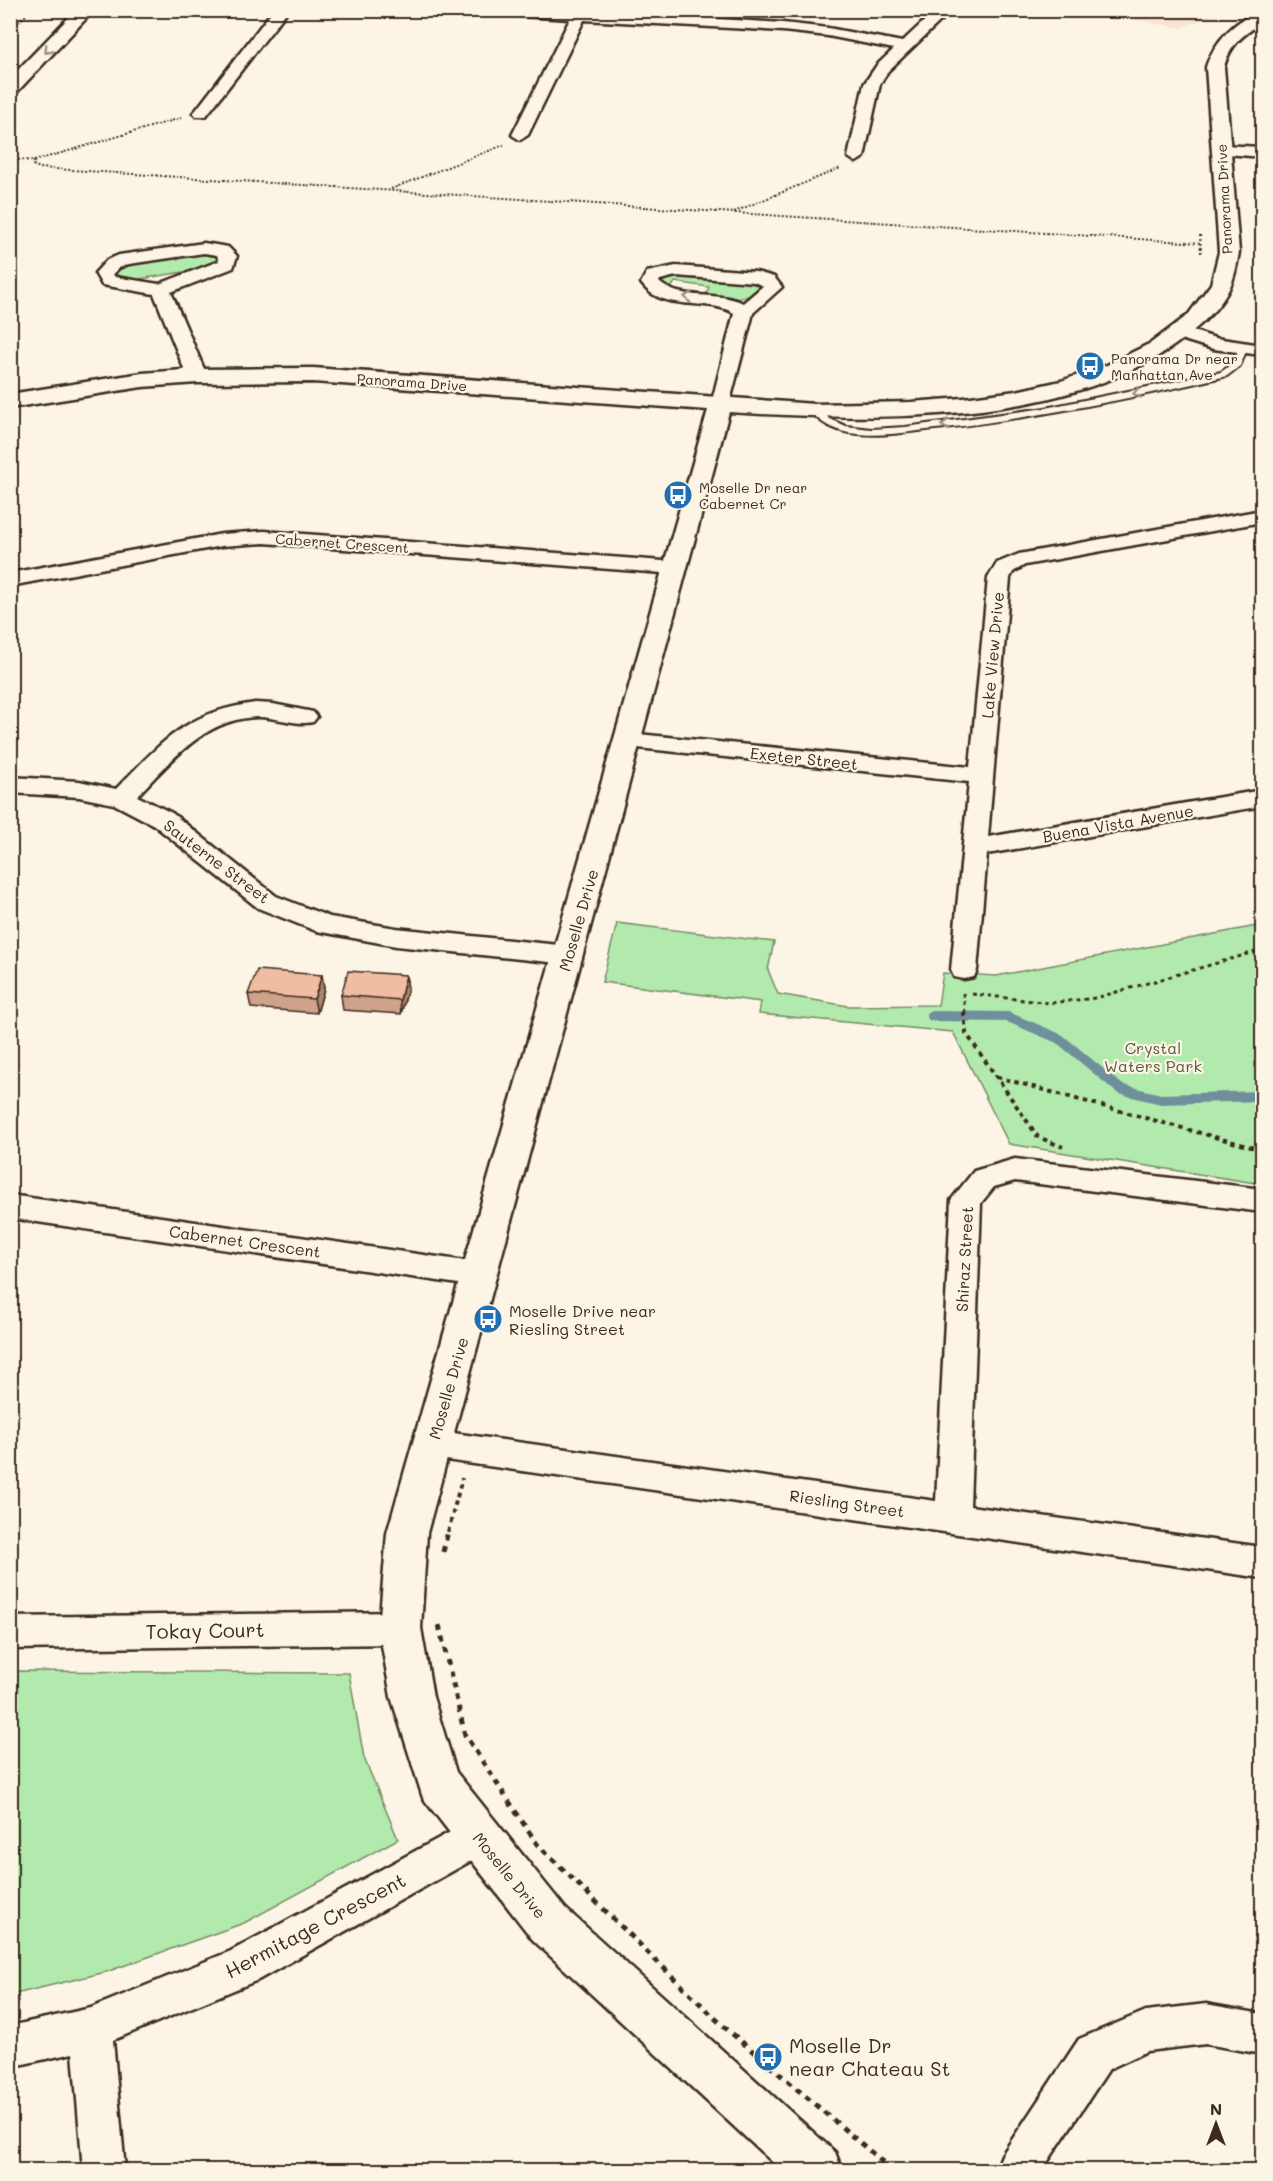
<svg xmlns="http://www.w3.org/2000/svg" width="1273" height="2181" viewBox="0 0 1273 2181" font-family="Mali,sans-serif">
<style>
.built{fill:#f8e4d1}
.green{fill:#b2eaad;stroke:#768a66;stroke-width:1.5}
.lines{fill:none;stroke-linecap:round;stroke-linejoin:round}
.stream{stroke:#6f8f9d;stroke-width:10}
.service-casing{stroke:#3b2a1e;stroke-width:4}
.minor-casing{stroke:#3b2a1e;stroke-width:5}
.tertiary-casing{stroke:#3b2a1e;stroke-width:5}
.primary-casing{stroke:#3b2a1e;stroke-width:5}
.path-far3{stroke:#3b2a1e;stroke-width:2;stroke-dasharray:2 2;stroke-linecap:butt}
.path-far2{stroke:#3b2a1e;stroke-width:3;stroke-dasharray:4 4;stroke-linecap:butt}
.path-far1{stroke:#3b2a1e;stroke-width:4;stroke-dasharray:4.5 4.5;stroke-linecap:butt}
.path{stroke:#3b2a1e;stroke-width:5;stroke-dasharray:6 6;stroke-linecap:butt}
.service{fill:#fcf5e5;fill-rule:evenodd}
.minor{fill:#fcf5e5;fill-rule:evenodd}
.tertiary{fill:#fcf5e5;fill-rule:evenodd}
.primary{fill:#fcf5e5;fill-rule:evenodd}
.wall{fill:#cea28b;stroke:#3b2a1e;stroke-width:1.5}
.shaded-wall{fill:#a88471;stroke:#3b2a1e;stroke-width:1.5}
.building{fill:#f0bca2;stroke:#3b2a1e;stroke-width:1.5}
.oneway{stroke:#9c9082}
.labels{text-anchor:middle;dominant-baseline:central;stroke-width:4.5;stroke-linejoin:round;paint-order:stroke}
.far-street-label{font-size:14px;fill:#3b2a1e;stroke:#fcf5e5}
.far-poi-label{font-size:14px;fill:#3b2a1e;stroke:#fcf5e5;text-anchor:start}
.street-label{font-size:16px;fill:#3b2a1e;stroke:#fcf5e5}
.park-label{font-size:16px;fill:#595a42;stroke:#fcf5e5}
.poi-label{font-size:16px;fill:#3b2a1e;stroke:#fcf5e5;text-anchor:start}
.near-street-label{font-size:20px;fill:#3b2a1e;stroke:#fcf5e5}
.near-poi-label{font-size:20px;fill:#3b2a1e;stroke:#fcf5e5;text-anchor:start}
</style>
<rect width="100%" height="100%" fill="#fcf5e5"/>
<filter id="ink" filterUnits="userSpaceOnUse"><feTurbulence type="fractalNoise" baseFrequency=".0167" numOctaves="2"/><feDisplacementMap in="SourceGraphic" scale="12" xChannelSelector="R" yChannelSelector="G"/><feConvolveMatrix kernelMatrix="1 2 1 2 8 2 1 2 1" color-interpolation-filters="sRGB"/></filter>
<g filter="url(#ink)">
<!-- built -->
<polygon class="built" points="1093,11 1093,10 1225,11 1180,28 1090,12"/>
<!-- green -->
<g class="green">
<path d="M203,252L214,254L220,260L215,267L133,280H121L115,272C131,258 181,256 203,252Z"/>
<path d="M681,275L756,282L761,289C740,303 729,299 705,296L709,287L675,282L669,291L661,283L666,277Z"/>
<polygon points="617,923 774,942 768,970 778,994 848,1006 938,1005 943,973 996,976 1262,925 1262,1184 1009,1144 953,1032 759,1014 761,1002 602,982"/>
<polygon points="11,1671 349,1673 364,1758 398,1839 244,1923 106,1972 11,1995"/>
</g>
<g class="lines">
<!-- stream -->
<polyline class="stream" points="932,1016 1008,1017 1060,1039 1120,1089 1161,1099 1262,1096"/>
<!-- service casing -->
<g class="service-casing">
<path id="service" d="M1240,347L1247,349L1240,366L1227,376C1134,398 1040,417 945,428C913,431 881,438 849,433C834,430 820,423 810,411L818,409L830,419L846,426L871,429L905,427L1045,408L1221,372L1233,363Z"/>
</g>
<!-- minor casing -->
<g class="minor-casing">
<g id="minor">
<polygon points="273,10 288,10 206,116 196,116 193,113 196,110"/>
<polygon points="483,10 572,10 783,23 828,28 902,42 936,10 952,10 888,71 880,84 864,157 856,162 848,157 864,84 877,65 894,49 828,36 783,31 584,20 528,135 520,140 512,135 570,19 490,14"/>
<polygon points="1221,145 1262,147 1262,157 1215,153 1213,150"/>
<path d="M204,243L228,247L237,256L233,268L171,292L207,376L204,380H190L187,376L154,294L102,285L95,273L107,260L119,255ZM204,253L217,255L219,261L159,284L115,277L113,274L119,268L129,264Z"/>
<path d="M676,266L756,272L774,277L782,287L753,313L728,409H714L711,405L734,313C706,297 662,313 641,283L647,272ZM676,276L754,282L763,286L743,303C717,290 681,302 659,282L660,280Z"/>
<polygon points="1181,327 1215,338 1262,345 1262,355 1213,349 1174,337 1172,333 1174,329"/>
<polygon points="1262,510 1262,522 1025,565 1013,572 1010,578 988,837 1262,790 1262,806 987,854 977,970 974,977 964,979 954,977 951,970 969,782 628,747 620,745 616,740 620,735 628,733 970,767 988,578 997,563 1019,554"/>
<polygon points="264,531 676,562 684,563 687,568 684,573 676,574 264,543 222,546 10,586 10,573 222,534"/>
<path d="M255,703L273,704L313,712L317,717L313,722C296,726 277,717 258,717C205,718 171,761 137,796L172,813L276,896L330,917L396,928L568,946L577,949L581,955L577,961L568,964L396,946L316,931L258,908L154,825L114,804L79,797L10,793V777L79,781L116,789C162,742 186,712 255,703Z"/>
<polygon points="1015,1159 1262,1189 1262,1212 1015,1181 994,1187 981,1203 970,1506 1262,1547 1262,1578 432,1458 420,1454 415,1444 420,1434 432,1430 936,1501 951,1200 974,1171"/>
<polygon points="10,1195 479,1263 490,1266 494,1275 490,1284 479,1287 10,1218"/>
<polygon points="400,1612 413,1616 418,1628 413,1640 400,1644 10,1649 10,1617"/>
<polygon points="478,1817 492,1823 497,1836 492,1849 258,1980 113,2040 125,2170 83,2170 73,2053 10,2067 10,2026 91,2008 231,1951"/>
<polygon points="1206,2004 1262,2014 1262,2054 1206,2044 1147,2051 1109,2069 1042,2170 996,2170 1002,2155 1079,2039 1146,2011"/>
</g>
</g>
<!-- tertiary casing -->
<g class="tertiary-casing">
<path id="tertiary" d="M1262,11V23C1243,34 1230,45 1224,67L1239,252C1237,264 1235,276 1230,287C1220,308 1203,323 1184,338C1072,427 866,421 729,412L427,1533L421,1628L433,1697L456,1772L565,1908L835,2152L842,2170H781L533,1940L423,1798L391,1697L379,1628L387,1533L708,410L313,382L197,383L142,387L10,408V394L142,373L197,369L313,368L815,404L911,402L963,398L1016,391L1061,381L1107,365L1151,343L1188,315L1211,284L1219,252L1206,67C1214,42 1236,18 1262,11Z"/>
</g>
<!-- primary casing -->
<g class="primary-casing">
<polygon id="primary" points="76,10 94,10 16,93 10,94 10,78"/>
</g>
<!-- path-far3 -->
<g class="path-far3">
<polyline points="10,30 31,10"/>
<polyline points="10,159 34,161 181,118"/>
<polyline points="34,161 33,165 40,168 1200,243"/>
<polyline points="391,189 504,145"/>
<polyline points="734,212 841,168"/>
<polyline points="1200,235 1201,254"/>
</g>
<!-- path-far2 -->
<g class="path-far2">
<polyline points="963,993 965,1013"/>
<polyline points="972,994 1050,1003 1096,998 1262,950"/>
</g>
<!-- path-far1 -->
<g class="path-far1">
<polyline points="964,1012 966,1033 1038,1137 1063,1147"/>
<polyline points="997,1077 1262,1150"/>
<polyline points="448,1532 462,1478"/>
</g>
<!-- path -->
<g class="path">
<polyline points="443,1552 448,1531"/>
<polyline points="439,1625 465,1735 537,1844 722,2025 892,2170"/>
</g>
<!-- service -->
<use href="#service" class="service"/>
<!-- minor -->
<use href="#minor" class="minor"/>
<!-- tertiary -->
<use href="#tertiary" class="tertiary"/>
<!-- primary -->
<use href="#primary" class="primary"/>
</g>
<!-- wall -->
<g class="wall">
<polygon points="322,975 324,989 317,1013 251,1008 248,994"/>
<polygon points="406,975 408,989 401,1014 343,1010 341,995"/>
</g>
<!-- shaded-wall -->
<g class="shaded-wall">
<polygon points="322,975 324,989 317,1013 314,999"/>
<polygon points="406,975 408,989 401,1014 400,1000"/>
</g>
<!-- building -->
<g class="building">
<polygon points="257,970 322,975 314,999 248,994"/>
<polygon points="348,971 406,975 400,1000 341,995"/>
</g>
<!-- one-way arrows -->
<defs><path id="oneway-chevron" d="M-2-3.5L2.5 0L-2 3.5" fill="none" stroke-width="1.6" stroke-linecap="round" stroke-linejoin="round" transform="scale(1.5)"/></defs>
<g class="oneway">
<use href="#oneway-chevron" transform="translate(48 50) rotate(134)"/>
<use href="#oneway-chevron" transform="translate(688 297) rotate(-172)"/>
<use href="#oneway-chevron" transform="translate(1137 393) rotate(168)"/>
<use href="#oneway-chevron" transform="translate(945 425) rotate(175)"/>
</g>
</g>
<!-- icons -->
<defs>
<g id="bus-disc" transform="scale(1.5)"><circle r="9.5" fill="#1f6fb2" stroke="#fcf5e5"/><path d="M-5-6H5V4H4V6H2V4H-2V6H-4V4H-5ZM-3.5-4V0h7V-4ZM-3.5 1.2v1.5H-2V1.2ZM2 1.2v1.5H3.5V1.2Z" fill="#fff"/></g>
</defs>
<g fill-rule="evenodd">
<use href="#bus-disc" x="1090" y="366"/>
<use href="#bus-disc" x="678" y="495"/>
<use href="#bus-disc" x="488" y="1319"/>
<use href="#bus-disc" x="768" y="2057"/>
</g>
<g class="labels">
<!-- far-street labels -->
<g class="far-street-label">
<text transform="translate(1224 199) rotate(-93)">Panorama Drive</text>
<text transform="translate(412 382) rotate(4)">Panorama Drive</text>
<text transform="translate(342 543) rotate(4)">Cabernet Crescent</text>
</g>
<!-- far-poi labels -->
<g class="far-poi-label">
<text x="1111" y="358">Panorama Dr near<tspan x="1111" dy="16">Manhattan Ave</tspan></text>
<text x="699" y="487">Moselle Dr near<tspan x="699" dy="16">Cabernet Cr</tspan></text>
</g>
<!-- street labels -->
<g class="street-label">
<text transform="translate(992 655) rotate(-85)">Lake View Drive</text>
<text transform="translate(804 758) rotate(6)">Exeter Street</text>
<text transform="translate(1118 823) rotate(-10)">Buena Vista Avenue</text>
<text transform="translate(217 861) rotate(37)">Sauterne Street</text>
<text transform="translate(578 920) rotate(-74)">Moselle Drive</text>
<text transform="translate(245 1241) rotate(8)">Cabernet Crescent</text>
<text transform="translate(964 1259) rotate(-87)">Shiraz Street</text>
<text transform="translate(448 1388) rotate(-74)">Moselle Drive</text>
<text transform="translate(847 1503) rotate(8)">Riesling Street</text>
<text transform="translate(510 1875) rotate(51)">Moselle Drive</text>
</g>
<!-- park labels -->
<g class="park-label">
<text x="1153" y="1047">Crystal<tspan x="1153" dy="18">Waters Park</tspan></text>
</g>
<!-- poi labels -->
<g class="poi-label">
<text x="509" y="1310">Moselle Drive near<tspan x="509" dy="18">Riesling Street</tspan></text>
</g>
<!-- near-street labels -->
<g class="near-street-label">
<text transform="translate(205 1630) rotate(-1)">Tokay Court</text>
<text transform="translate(315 1925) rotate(-28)">Hermitage Crescent</text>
</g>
<!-- near-poi labels -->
<g class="near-poi-label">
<text x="789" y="2045">Moselle Dr<tspan x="789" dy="23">near Chateau St</tspan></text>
</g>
</g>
<!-- margin -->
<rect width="1273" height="2181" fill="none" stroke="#fcf5e5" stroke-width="36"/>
<rect x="18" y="18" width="1237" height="2145" fill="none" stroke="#3b2a1e" stroke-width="2" filter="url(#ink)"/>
<!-- north arrow -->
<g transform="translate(1216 2124)" stroke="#fcf5e5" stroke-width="4.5" paint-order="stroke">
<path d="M0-4.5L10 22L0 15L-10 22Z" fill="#3b2a1e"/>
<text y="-9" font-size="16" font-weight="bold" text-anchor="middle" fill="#3b2a1e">N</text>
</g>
</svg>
